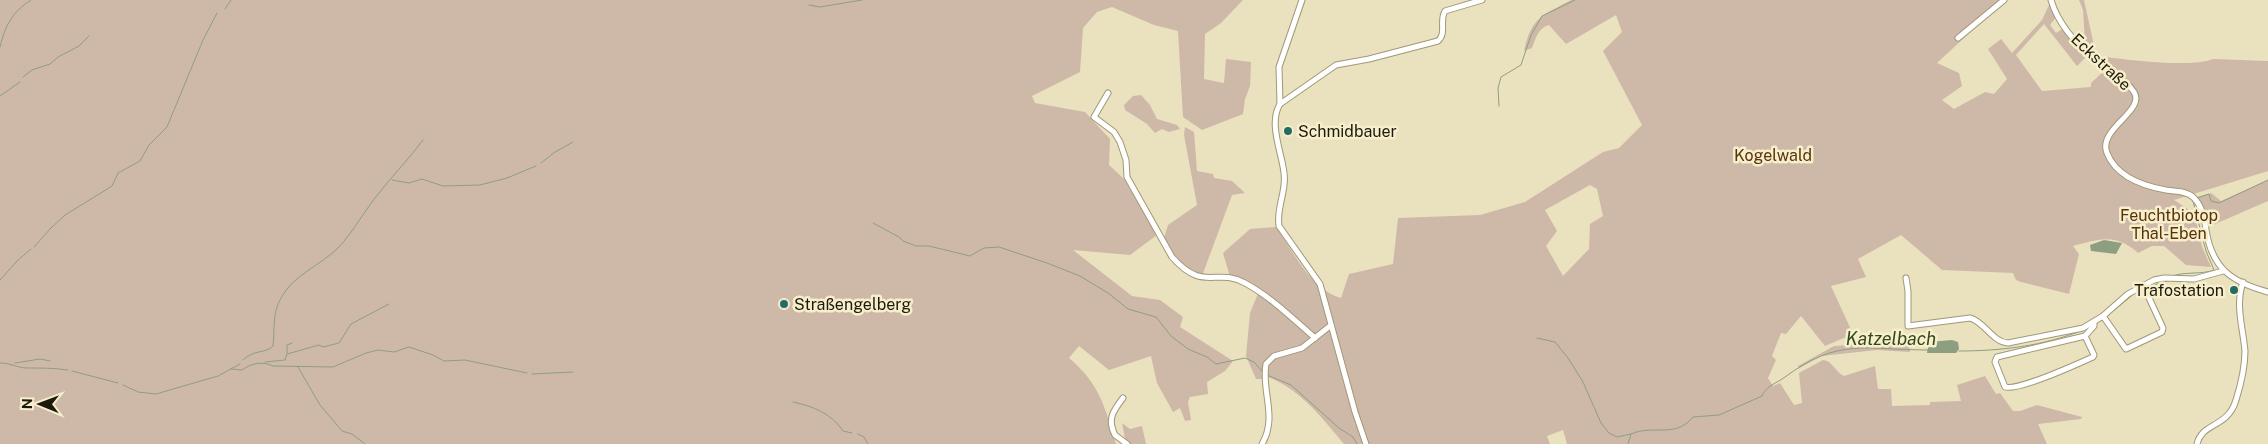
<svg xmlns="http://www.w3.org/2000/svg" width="2268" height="444" viewBox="0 0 2268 444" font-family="'Public Sans',sans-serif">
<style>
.green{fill:#ceb9a9;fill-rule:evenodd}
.water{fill:#8e9e81}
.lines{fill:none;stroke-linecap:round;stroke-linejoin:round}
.stream{stroke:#8e9e81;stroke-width:1}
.minor-casing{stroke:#a09877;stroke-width:7}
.minor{stroke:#fff;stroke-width:5}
.poi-dot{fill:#236c65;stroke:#f7eecb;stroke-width:2}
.labels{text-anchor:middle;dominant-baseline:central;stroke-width:5;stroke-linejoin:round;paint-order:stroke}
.street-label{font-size:16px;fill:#1d1a0d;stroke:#f7eecb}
.poi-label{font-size:16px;fill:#1d1a0d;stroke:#f7eecb;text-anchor:start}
.park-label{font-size:16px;fill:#59310b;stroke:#f7eecb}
.water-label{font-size:18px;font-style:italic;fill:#31481a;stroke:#f7eecb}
</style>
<rect width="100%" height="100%" fill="#eae1be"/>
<!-- green -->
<g class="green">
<path d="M0,0H1243L1221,23L1205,34L1204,79L1224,83L1226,59L1251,62L1250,86L1245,99L1243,114L1202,130L1183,117L1178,31L1154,25L1112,7L1097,12L1083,28L1080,72L1032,96L1035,103L1085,112L1110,139L1109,165L1124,179L1157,235L1130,255L1073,250L1132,296L1160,300L1183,317L1180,327L1233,361L1225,371L1207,382L1208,394L1190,397L1188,402L1191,420L1185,421L1180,408L1173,412L1157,383L1151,356L1109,370L1079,346L1069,358C1100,384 1105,408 1116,444H0Z"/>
<path d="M1571,0H2005L1937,63L1959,73L1962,86L1942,100L1954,109L1985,92L1994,94L2007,79L1988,49L2001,39L2012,53L2042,20L2050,3L2056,17L2050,25L2056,33L2064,28L2088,55L2077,66L2044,24L2016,55L2042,91L2091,87V83L2105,70L2104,66L2082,44L2085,41L2083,10L2079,0H2084L2095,50L2100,56C2125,60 2192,68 2213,59L2268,61V171L2174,200L2188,209L2196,220L2202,247L2211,267L2186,265L2164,246H2152L2138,253C2115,233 2101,239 2073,246L2079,254L2069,294L2021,282L2016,280L2013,273L1942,270L1901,235L1858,259L1866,277L1831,286L1853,334L1825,346L1801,316L1786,334L1781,333L1772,356L1776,360L1768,378L1773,386L1780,383L1794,405L1802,403L1799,373L1823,360C1833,361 1835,372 1844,376L1875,366L1878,389H1891L1892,406L1930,405V402L1961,401L1957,385L1985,376L1996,394L2000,393L2013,411H2020L2037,405L2082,417L2081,419L2038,424L2047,444H1567L1563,430L1547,436L1550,444H1344C1321,417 1302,391 1268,377L1264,379H1256L1246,356L1250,313L1259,291L1230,277L1223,253L1250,229L1276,227C1293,251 1311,290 1341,298L1349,274L1393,264L1398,218L1480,215L1525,202L1603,152L1619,148L1642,125L1603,51L1622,32L1616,15L1566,44L1549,25C1538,28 1536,38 1532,48L1524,51C1532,16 1542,16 1571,0ZM1590,185L1597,189L1603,216L1590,224L1589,249L1563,276L1546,246L1557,231L1545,210Z"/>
<polygon points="1141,95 1150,105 1157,119 1177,125 1180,129 1169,132 1162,129 1155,133 1147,124 1125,110 1124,105 1133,96"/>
<path d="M1185,127L1194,132L1197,171L1213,174L1214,178L1232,181L1245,193L1232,195L1202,276C1183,271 1173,255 1164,238L1168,225L1197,205L1184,135Z"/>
<polygon points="2268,180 2268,201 2206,228 2194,198 2211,193 2221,201"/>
<polygon points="1901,342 1909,345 1910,352 1877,350 1821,356 1798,369 1798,366 1834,346"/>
<polygon points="1122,423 1130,429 1142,426 1146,444 1126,444"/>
</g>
<!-- water -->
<g class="water">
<polygon points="2104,240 2122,243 2116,254 2091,251 2090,245"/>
<polygon points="1952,340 1958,342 1959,349 1956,353 1927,353 1929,342"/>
</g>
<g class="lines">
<!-- stream -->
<g class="stream">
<polyline points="809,5 820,7 862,0"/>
<polyline points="225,9 231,0"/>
<path d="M0,47C5,26 12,12 31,0"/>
<polyline points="23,77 32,70 50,64 58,57 79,46 89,36"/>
<polyline points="0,96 20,82"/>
<polyline points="1499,106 1498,88 1501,77 1521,65 1531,35 1542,16 1575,0"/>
<polyline points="541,163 555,152 573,142"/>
<polyline points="392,180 409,183 422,179 443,186 480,185 507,178 536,166"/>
<polyline points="2197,198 2209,194 2211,201 2219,203 2268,180"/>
<polyline points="873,223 899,237 903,241 916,246 929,246 970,256 984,248 999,247 1047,263 1080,276 1108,293 1128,309 1156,317 1171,336 1188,349 1207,357 1216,364 1245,358 1254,362 1263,372"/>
<polyline points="34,247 51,228 65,215 112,186 118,173 140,161 149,145 167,127 203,40 217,13"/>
<path d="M2171,277C2180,271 2202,275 2214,270L2206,251L2193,201"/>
<polyline points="0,280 17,261 31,249"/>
<polyline points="2148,287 2170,280"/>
<polyline points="2107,316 2135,293"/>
<polyline points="2097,323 2102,320"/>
<polyline points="1537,338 1555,342 1568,358 1583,382 1601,423 1609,433 1617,437 1631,434"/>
<path d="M1959,351C2000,351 2044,346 2083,330"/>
<polyline points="287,353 287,345 292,343"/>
<path d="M243,360C254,349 265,354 273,346C275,328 272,314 281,298C293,275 321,265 338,248C354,231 364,211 379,193C393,175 409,159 423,140"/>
<polyline points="265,362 285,360 287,354 319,345 323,347 339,343 351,324 389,304"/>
<path d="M0,363C11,363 18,368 27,368C42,368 54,368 68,370"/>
<polyline points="15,363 40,359 50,361"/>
<polyline points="298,367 320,405 342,431 352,434 365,444"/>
<path d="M231,369L242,370C252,363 262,361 273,366L333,367L366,353L378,350L394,352L409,347L433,355L444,361L465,360L527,373"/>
<polyline points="72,371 118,383"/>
<polyline points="532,374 573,372"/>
<polyline points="1267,375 1291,385 1339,428 1353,437 1357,444"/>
<polyline points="123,385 138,392 156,394 218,376 240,364"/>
<path d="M793,402C813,406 832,414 843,431L852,433"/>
<polyline points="858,434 864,437 868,444"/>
<path d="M1628,444L1631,434C1654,424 1675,439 1693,417L1719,415L1762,396C1766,386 1777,383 1785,377C1839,337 1866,350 1928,350"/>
</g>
<!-- minor casing -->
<g class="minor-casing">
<g id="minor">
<path d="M2051,0C2058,24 2079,47 2098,63C2110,73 2125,78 2134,92C2146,111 2097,129 2107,153C2116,176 2143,186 2166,190C2175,191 2187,191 2194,198C2202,206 2205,219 2206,230C2212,268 2231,282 2268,292"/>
<polyline points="1958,38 2004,0"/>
<path d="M1108,93L1094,117L1114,132L1120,142L1126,160L1127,177L1172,257C1204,293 1215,267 1245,283C1271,297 1293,319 1315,338"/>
<polyline points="1280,104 1279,67 1302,0"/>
<path d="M1906,278L1908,291V326L1970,318C1985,322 1992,342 2008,343L2083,328L2103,316L2128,294L2154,280L2164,278L2194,279L2223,271"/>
<polyline points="2103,316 2126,349 2162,332 2163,328 2143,285"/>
<path d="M2085,336L2094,355L2093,357C2077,364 2019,391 2005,387L1995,362L1997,357L2085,336L2094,326V322"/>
<path d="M1123,398C1113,411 1107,419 1115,435L1127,444"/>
<path d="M1262,444C1278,417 1261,391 1266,364L1274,356L1302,348L1330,326"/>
<path d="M1366,444L1355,412L1320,284L1279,226C1276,207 1287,191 1284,173C1282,153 1268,123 1280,104L1336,65L1369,59L1438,41C1447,33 1439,21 1445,11L1482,0"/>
<path d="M2197,444C2202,422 2228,428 2236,400C2241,384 2245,368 2245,351C2243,328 2235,305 2243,282"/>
</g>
</g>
<!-- minor -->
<use href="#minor" class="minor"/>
</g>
<!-- markers -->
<g class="poi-dot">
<circle cx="1288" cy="131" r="5"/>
<circle cx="2234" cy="290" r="5"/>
<circle cx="784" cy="304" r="5"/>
</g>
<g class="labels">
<!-- street labels -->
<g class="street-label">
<text transform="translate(2101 62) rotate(43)">Eckstraße</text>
</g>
<!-- poi labels -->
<g class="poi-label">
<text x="1298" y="131">Schmidbauer</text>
<text x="2224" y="290" text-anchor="end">Trafostation</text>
<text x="794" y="304">Straßengelberg</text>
</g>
<!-- park labels -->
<g class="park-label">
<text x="1773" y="155">Kogelwald</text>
<text x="2169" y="215">Feuchtbiotop<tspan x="2169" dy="18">Thal-Eben</tspan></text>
</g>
<!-- water labels -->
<g class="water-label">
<text x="1891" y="338">Katzelbach</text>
</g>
</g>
<!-- north arrow -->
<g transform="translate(40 404) rotate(271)" stroke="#f7eecb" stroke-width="4" paint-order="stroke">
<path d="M0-4L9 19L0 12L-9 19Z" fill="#1d1a0d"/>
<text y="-8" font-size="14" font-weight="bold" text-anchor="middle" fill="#1d1a0d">N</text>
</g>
</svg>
